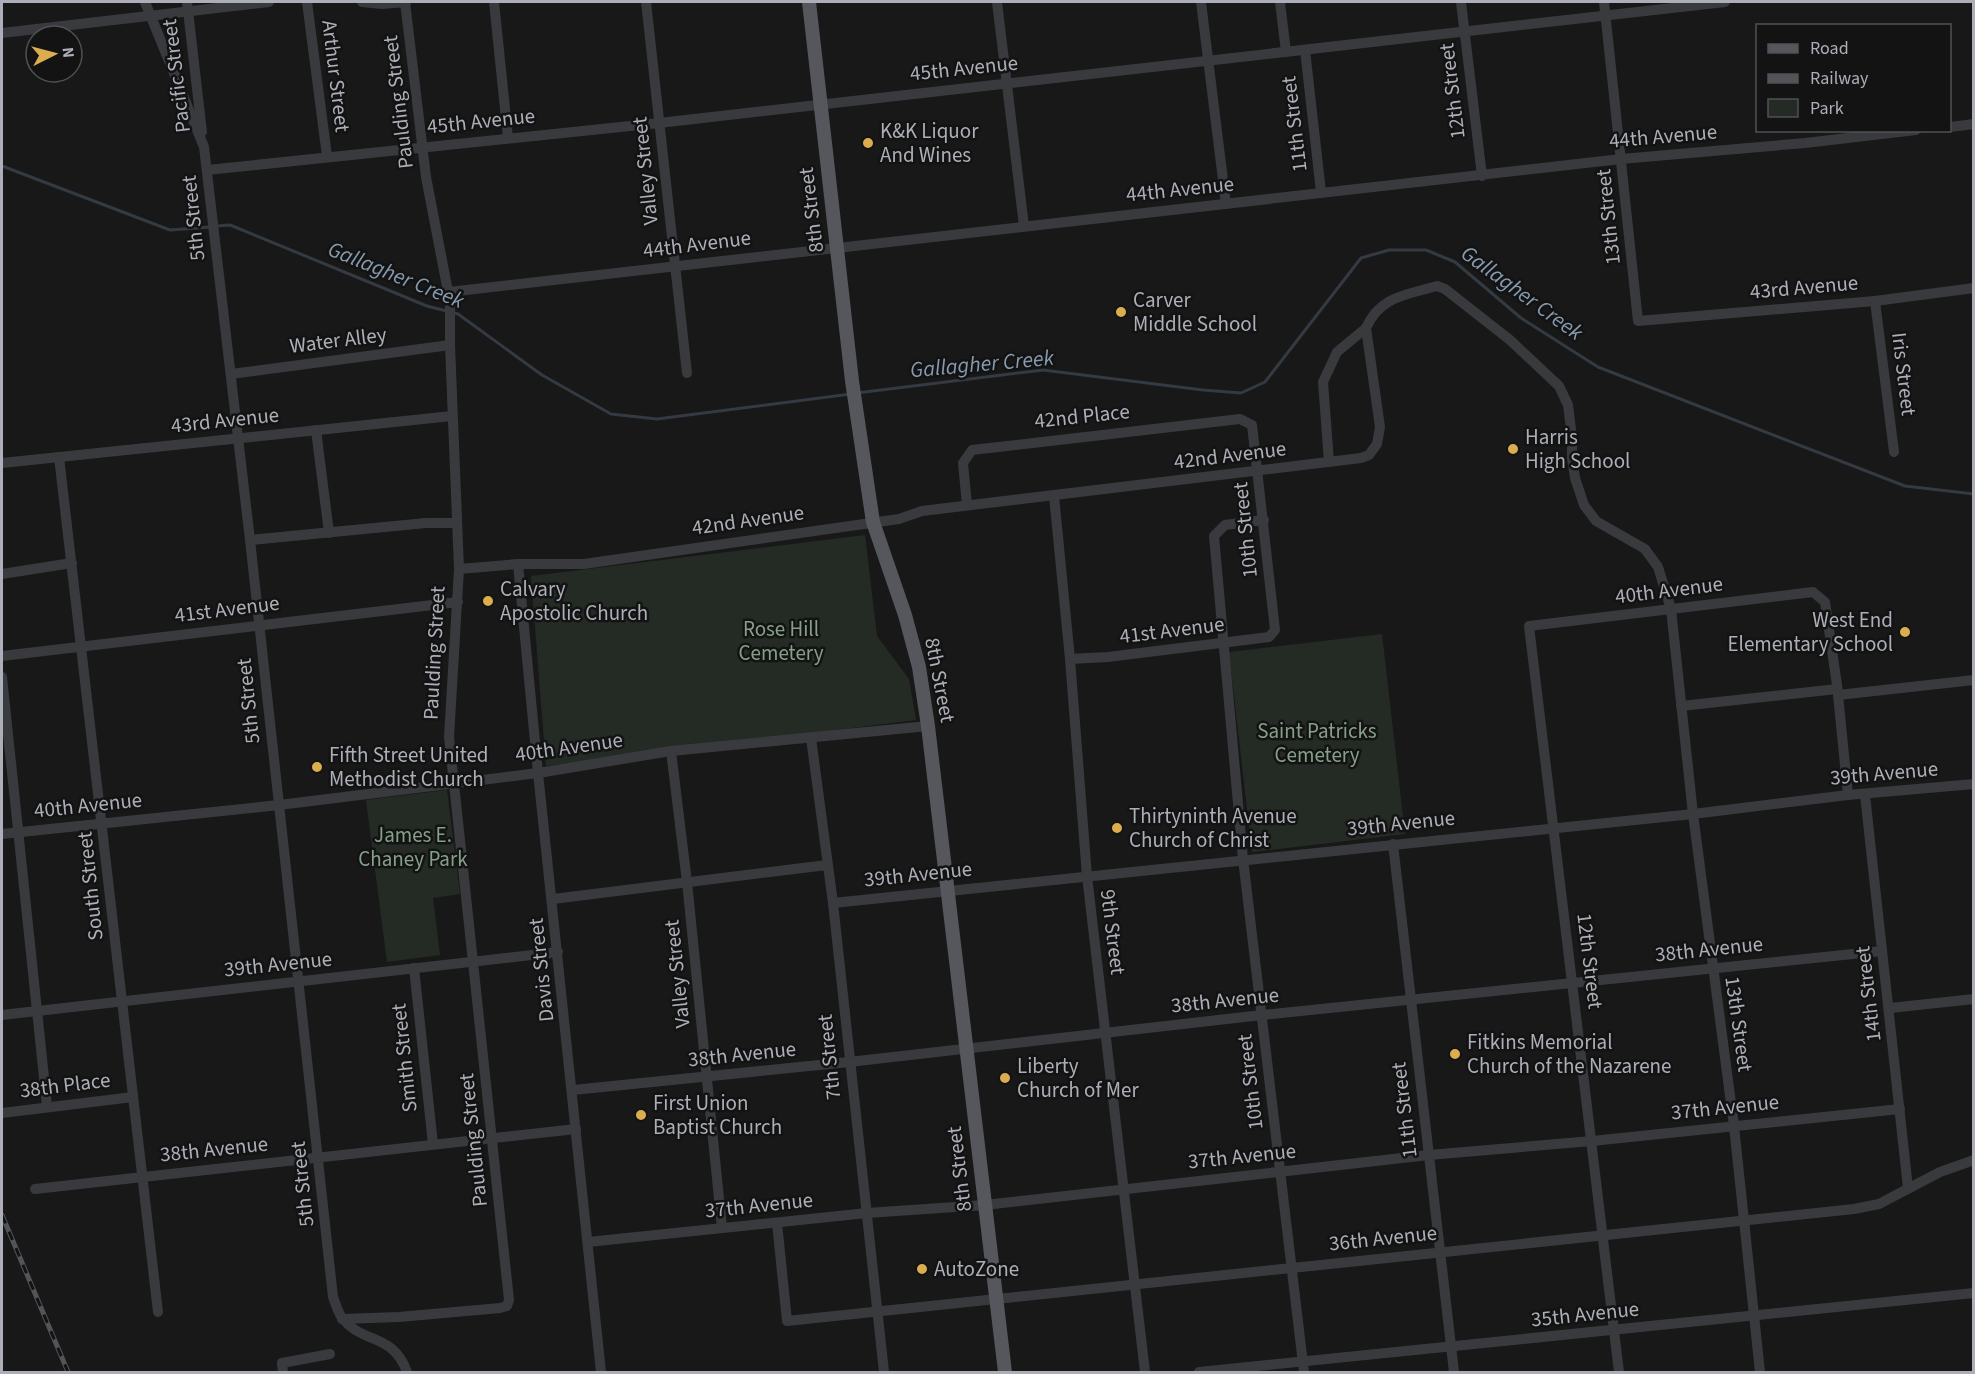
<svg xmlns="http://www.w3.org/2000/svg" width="1975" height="1374" viewBox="0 0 1975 1374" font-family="'Source Sans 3',sans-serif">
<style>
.green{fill:#242b25}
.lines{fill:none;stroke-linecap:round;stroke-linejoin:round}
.stream{stroke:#333a41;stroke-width:3}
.minor{stroke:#393a3e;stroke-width:10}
.major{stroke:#56575d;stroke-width:14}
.rail-casing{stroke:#535459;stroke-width:5}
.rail{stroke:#131314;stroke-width:3;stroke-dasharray:9;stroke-linecap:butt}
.poi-dot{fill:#dbad4e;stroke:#131314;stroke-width:2}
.labels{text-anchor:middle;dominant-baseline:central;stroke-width:5;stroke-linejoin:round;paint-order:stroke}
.street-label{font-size:21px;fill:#acafb7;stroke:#131314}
.poi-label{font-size:21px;fill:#acafb7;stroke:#131314;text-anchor:start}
.park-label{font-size:21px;fill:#85a087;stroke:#131314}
.water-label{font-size:22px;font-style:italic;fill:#879bae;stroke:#131314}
</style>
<rect width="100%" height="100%" fill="#181819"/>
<!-- green -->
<g class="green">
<polygon points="865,535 877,636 909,679 916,720 546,766 531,576"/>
<polygon points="1382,634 1405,834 1252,852 1229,652"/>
<polygon points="447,790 460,894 433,898 440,955 387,962 366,800"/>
</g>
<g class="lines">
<!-- stream -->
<g class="stream">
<polyline points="2,166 170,230 210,227"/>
<polyline points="216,226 230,225 427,306 458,314 542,375 611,414 657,419 851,394"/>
<polyline points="857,393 1043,370 1203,390 1241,393 1265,382 1361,258 1389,250 1426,250 1455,262 1521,318 1598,367 1905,486 1974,494"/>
</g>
<!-- minor -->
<g class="minor">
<path d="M145,2L204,147L250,540L333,1297C336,1304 338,1314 343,1319C363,1344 393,1333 407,1372"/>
<polyline points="187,2 202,132"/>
<polyline points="307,2 327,156"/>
<polyline points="362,2 382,4 406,2"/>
<polyline points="494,2 508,138"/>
<polyline points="646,2 687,373"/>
<polyline points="997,2 1024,226"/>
<polyline points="1201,2 1226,204"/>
<polyline points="1280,2 1286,52"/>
<polyline points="1461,2 1482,176"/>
<polyline points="1604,2 1638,321 1875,301 1974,288"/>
<polyline points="2,33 269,2"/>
<polyline points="1305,50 1321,192"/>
<polyline points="1950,127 1974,124"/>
<polyline points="207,170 659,123 1725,2"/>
<polyline points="449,292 1621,159 1805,143 1916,130"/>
<polyline points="1875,301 1894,452"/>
<polyline points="231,374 450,345"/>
<polyline points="316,430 329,533"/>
<polyline points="59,457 158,1312"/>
<polyline points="1329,462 1323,382 1337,352 1366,328"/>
<polyline points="2,463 452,416"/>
<polyline points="1054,496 1070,659 1087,876 1145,1372"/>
<polyline points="967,505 963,463 972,450 1240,419 1252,425 1275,630 1269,637 1108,657 1070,659"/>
<polyline points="1264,520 1225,525 1214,536 1243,859 1304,1372"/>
<polyline points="250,540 426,523 457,523"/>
<polyline points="518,564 538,773 601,1372"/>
<path d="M459,569L518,564H584L899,519L922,511L1361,458L1369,455L1377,444L1380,427L1366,328C1380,296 1406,295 1437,286L1445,289L1510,340L1559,386L1568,405L1572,438V458L1575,478L1584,505L1596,521L1645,549L1658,567L1671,609L1693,814L1734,1126L1760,1372"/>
<polyline points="2,574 72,563"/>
<polyline points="2,656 458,602"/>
<polyline points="2,677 47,1106"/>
<polyline points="1838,695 1974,680"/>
<polyline points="1681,706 1837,689"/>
<polyline points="811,738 833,903 884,1372"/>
<polyline points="671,751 687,882 722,1228"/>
<polyline points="1865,795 1908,1188"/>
<polyline points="2,834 279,805 538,773 671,751 928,726"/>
<polyline points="1393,844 1454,1372"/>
<polyline points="553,899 827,865"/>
<polyline points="833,903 1693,814 1848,795 1974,784"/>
<polyline points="414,968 433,1144"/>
<polyline points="1890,1008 1974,999"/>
<polyline points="2,1015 558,952"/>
<polyline points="573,1090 849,1062 1262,1015 1882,951"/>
<polyline points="2,1113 133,1097"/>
<polyline points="35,1189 576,1129"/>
<polyline points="777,1223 787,1321 1854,1209 1879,1204 1940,1172 1974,1160"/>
<polyline points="588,1242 867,1213 985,1205 1429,1155 1592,1141 1900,1109"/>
<polyline points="342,1319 399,1317 500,1308 507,1306 509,1300 449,737 459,569 450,345 450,302 426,177 405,2"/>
<polyline points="283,1372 282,1363 330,1354"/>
<polyline points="1199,1372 1974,1293"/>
<polyline points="1619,1372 1529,626 1813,592 1825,602 1837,685 1848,795"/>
</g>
<!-- major -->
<polyline class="major" points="809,2 852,381 873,522 905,615 919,667 928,726 1005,1372"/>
<!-- rail casing -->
<g class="rail-casing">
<polyline id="rail" points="2,1215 68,1372"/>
</g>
<!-- rail -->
<use href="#rail" class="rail"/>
</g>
<!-- markers -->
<g class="poi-dot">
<circle cx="868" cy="143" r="6"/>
<circle cx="1121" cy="312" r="6"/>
<circle cx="1513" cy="449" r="6"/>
<circle cx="488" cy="601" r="6"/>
<circle cx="1905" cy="632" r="6"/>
<circle cx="317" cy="767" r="6"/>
<circle cx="1117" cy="828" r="6"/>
<circle cx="1455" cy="1054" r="6"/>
<circle cx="1005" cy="1078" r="6"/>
<circle cx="641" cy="1115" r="6"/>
<circle cx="922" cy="1269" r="6"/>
</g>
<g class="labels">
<!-- street labels -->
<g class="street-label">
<text transform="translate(964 68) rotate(-6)">45th Avenue</text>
<text transform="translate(176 76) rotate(-97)">Pacific Street</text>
<text transform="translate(336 76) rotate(83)">Arthur Street</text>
<text transform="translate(1452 91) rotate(-97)">12th Street</text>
<text transform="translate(398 102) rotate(-97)">Paulding Street</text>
<text transform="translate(481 121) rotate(-6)">45th Avenue</text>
<text transform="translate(1294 124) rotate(-97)">11th Street</text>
<text transform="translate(1663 136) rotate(-5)">44th Avenue</text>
<text transform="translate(645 171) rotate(-96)">Valley Street</text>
<text transform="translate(1180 189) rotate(-6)">44th Avenue</text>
<text transform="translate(811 210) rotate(-97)">8th Street</text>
<text transform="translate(1608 217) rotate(-96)">13th Street</text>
<text transform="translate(193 218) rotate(-96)">5th Street</text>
<text transform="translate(697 244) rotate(-7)">44th Avenue</text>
<text transform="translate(1804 287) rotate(-5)">43rd Avenue</text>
<text transform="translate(338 340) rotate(-7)">Water Alley</text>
<text transform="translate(1904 374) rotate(83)">Iris Street</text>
<text transform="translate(1082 416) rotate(-6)">42nd Place</text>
<text transform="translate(225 420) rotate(-6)">43rd Avenue</text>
<text transform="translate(1230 455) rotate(-7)">42nd Avenue</text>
<text transform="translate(748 520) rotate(-8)">42nd Avenue</text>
<text transform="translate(1245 530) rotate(-96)">10th Street</text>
<text transform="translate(1669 590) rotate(-7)">40th Avenue</text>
<text transform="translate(227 609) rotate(-7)">41st Avenue</text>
<text transform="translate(1172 630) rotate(-7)">41st Avenue</text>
<text transform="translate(434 653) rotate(-87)">Paulding Street</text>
<text transform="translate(940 680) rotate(79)">8th Street</text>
<text transform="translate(248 701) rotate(-96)">5th Street</text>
<text transform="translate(569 747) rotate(-8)">40th Avenue</text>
<text transform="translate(1884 773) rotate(-5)">39th Avenue</text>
<text transform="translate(88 805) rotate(-6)">40th Avenue</text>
<text transform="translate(1401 823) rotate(-6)">39th Avenue</text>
<text transform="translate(918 874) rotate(-6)">39th Avenue</text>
<text transform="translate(90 886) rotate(-96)">South Street</text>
<text transform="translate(1113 932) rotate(83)">9th Street</text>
<text transform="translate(1709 949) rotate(-6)">38th Avenue</text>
<text transform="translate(1590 961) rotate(83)">12th Street</text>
<text transform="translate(278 964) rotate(-6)">39th Avenue</text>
<text transform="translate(541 970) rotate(-96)">Davis Street</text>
<text transform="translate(677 974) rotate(-96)">Valley Street</text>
<text transform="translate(1868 994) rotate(-97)">14th Street</text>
<text transform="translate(1225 1000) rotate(-6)">38th Avenue</text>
<text transform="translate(1739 1024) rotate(82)">13th Street</text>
<text transform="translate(742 1054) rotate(-6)">38th Avenue</text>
<text transform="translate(829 1057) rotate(-96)">7th Street</text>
<text transform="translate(404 1058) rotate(-96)">Smith Street</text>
<text transform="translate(1250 1082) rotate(-97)">10th Street</text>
<text transform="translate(65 1085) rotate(-7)">38th Place</text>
<text transform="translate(1725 1107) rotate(-6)">37th Avenue</text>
<text transform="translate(1404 1110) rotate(-97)">11th Street</text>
<text transform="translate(473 1140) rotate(-96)">Paulding Street</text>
<text transform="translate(214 1149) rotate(-6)">38th Avenue</text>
<text transform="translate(1242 1156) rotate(-6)">37th Avenue</text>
<text transform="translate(959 1169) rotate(-97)">8th Street</text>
<text transform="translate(302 1184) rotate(-96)">5th Street</text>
<text transform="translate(759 1205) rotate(-6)">37th Avenue</text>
<text transform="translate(1383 1238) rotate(-6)">36th Avenue</text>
<text transform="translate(1585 1314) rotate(-6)">35th Avenue</text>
</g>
<!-- poi labels -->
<g class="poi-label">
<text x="880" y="131">K&amp;K Liquor<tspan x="880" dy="24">And Wines</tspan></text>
<text x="1133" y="300">Carver<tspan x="1133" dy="24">Middle School</tspan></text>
<text x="1525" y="437">Harris<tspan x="1525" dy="24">High School</tspan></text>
<text x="500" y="589">Calvary<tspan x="500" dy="24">Apostolic Church</tspan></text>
<text x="1893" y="620" text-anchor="end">West End<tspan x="1893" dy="24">Elementary School</tspan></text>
<text x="329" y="755">Fifth Street United<tspan x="329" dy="24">Methodist Church</tspan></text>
<text x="1129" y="816">Thirtyninth Avenue<tspan x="1129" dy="24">Church of Christ</tspan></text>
<text x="1467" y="1042">Fitkins Memorial<tspan x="1467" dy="24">Church of the Nazarene</tspan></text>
<text x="1017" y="1066">Liberty<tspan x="1017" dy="24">Church of Mer</tspan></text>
<text x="653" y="1103">First Union<tspan x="653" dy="24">Baptist Church</tspan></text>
<text x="934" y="1269">AutoZone</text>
</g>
<!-- park labels -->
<g class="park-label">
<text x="781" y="629">Rose Hill<tspan x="781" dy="24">Cemetery</tspan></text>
<text x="1317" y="731">Saint Patricks<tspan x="1317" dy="24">Cemetery</tspan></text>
<text x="413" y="835">James E.<tspan x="413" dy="24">Chaney Park</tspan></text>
</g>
<!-- water labels -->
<g class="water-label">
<text transform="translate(396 275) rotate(22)">Gallagher Creek</text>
<text transform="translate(1522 293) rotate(36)">Gallagher Creek</text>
<text transform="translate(982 364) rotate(-5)">Gallagher Creek</text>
</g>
</g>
<!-- border -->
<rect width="1975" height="1374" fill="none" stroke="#acafb7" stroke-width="6"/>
<!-- legend -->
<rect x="1756" y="24" width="195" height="108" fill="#131314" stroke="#505155" stroke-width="1.5"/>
<rect x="1768" y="44" width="30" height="9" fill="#56575d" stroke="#505155" stroke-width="1.5"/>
<text x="1810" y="54" font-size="18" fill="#acafb7">Road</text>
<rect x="1768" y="74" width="30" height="9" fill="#535459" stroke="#505155" stroke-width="1.5"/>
<text x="1810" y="84" font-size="18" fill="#acafb7">Railway</text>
<rect x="1768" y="99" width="30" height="18" fill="#242b25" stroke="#505155" stroke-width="1.5"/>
<text x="1810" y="114" font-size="18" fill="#acafb7">Park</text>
<!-- north arrow -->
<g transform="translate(54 54) rotate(84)"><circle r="28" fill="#131314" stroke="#505155" stroke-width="1.5"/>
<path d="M0-4.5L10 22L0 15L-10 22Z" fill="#dbad4e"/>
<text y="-9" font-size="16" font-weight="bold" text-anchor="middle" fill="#acafb7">N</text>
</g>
</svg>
